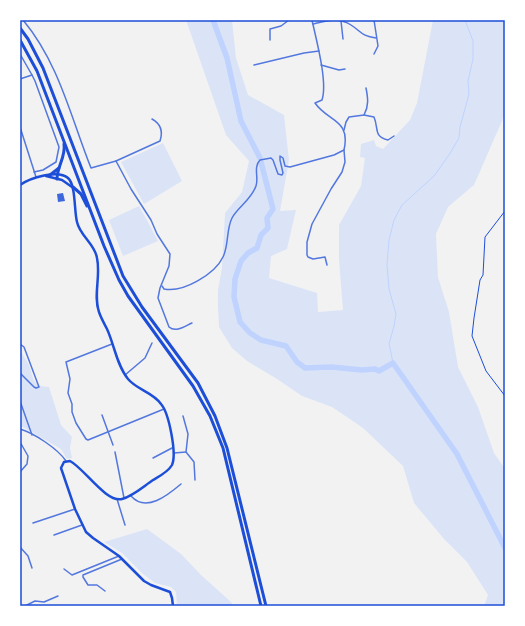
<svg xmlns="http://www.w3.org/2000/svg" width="525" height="626" viewBox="0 0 525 626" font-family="'Asap Condensed',sans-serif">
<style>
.green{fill:#dbe4f7}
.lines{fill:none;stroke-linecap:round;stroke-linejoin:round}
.stream{stroke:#bfd3fe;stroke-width:1}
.river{stroke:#bfd3fe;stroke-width:5.5}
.building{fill:#3d67dc}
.path{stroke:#1d4ed8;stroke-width:1}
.minor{stroke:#5277de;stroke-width:1.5}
.secondary{stroke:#1d4ed8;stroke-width:2.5}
.trunk{stroke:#1d4ed8;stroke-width:3}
.neatline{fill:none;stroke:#1d4ed8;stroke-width:1.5}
</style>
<rect width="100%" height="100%" fill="#f2f2f2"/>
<!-- green -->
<g class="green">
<polygon points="186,20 232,20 236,58 248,95 284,115 289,160 280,211 296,210 287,249 271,256 269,278 317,293 318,312 343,310 339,260 339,225 361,186 365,158 360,157 361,144 374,140 376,146 383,149 410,120 417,103 433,20 505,20 505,114 474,185 448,207 436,234 438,277 449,312 458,367 478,407 494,453 505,469 505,606 484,606 488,595 467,562 444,539 414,503 403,466 363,428 332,407 302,396 277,379 247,361 232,348 219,327 218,308 218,290 222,268 225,213 242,192 249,161 226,135"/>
<polygon points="163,143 182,181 144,204 121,162"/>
<polygon points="139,206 148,222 158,241 123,256 109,220"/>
<path d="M20,349C23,356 25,358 28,363C34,375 30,387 49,387L61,425L72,437L70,448L72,458L67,459L61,449L23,427H20Z"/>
<polygon points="147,529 181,554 201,575 231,602 233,606 177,606 176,592 171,587 155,583 142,573 122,553 104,542"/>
</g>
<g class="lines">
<!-- stream -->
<polyline class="stream" points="393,363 390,348 389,344 394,326 396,314 389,289 387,265 389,240 394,220 402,205 434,176 449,155 459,138 460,127 469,94 468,81 473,59 473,41 465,20"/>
<!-- river -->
<g class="river">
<polyline points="213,20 227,58 241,121 260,158"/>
<polyline points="261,162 273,209 267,218 268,228 261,235 257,248 248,253 241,261 235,279 234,297 240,322 250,333 261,340 286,346 297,362 305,368 331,367 362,370 375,369 379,371 393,363 457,454 505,548"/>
</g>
</g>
<!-- building -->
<polygon class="building" points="63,193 65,201 58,202 57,194"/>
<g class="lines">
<!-- path -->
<polyline class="path" points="505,211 485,237 483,275 480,280 474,318 472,336 486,371 505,396"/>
<!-- minor -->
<g class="minor">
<path d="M23,20C59,63 71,118 91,168L116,161L131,189L151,220L157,234L170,254L169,266L160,288L158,298L169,327C176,333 185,326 192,323"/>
<polyline points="374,20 378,46 374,54"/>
<polyline points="341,21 343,39"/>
<path d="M313,24C326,21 339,17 351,25C362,32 361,36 376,38"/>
<polyline points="270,40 270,29 281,26 289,20"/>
<polyline points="20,54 32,75"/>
<polyline points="254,65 304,53 319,51"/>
<polyline points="321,65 339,70 345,69"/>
<polyline points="20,79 32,75 35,81 59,147 56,162 43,170 34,172"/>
<path d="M364,115L374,117C379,129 373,136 388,140L394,136"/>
<polyline points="20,127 36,177"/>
<path d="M344,130L346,122L349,117L364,115C369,106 368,98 366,88"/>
<path d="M116,161L160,141C163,132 161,124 152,119"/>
<polyline points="327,265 325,257 313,259 308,257 307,255 307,242 312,224 331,189 342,172 345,162 344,150"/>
<path d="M162,286L164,289C183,293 215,274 223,257C229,245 226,230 232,218C238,207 251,200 256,186C259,178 253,167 260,160L271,158L273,160L278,174L282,175L283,173L280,160V156L283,158L285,166L290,167L334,155L344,150C351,119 328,122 315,103L322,100C328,82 316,39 312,20"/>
<polyline points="20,344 24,347 39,387 36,388 34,387 20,373"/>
<polyline points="112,344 66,362 70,379 68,393 72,404 72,412 76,423 86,439 88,440 164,409"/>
<polyline points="125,375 145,358 152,343"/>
<polyline points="20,401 32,435"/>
<polyline points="102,415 113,445"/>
<polyline points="183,416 188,434 186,452 194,462 195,480"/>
<path d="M20,429C34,433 58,449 66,461"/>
<polyline points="20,442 28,456 27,464 20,472"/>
<polyline points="115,452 124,498"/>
<polyline points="174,453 186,452"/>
<polyline points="153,458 172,448"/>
<path d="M131,496C146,513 168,495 181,484"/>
<polyline points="117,499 125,525"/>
<polyline points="33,523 75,509"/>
<polyline points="54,535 82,525"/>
<polyline points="20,547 28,556 32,568"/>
<polyline points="64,569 72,575 119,556"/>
<polyline points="105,591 97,585 88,585 83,577 83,575 122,559"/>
<polyline points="25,606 35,601 44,602 58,596"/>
</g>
<!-- secondary -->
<g class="secondary">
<polyline points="46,176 62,180 72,187"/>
<path d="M20,185C30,178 58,169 68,178C76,185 74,211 77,222C80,236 95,244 97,258C101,276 93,295 99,312C101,318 104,323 107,329C114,344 117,366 128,379C137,390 153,392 161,404C169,413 177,454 172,465C168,472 160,476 153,480C144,486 133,496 122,499C106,503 84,468 70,461L64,462L61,468L75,509L86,532L93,538L119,556L144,581L151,585L170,592L172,598L173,606"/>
</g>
<!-- trunk -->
<g class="trunk">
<polyline points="20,28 28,39 43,68 123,276 142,307 198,383 215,416 227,448 266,606"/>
<polyline points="20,40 37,71 104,246 119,280 128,296 193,386 210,416 223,448 261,606"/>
<polyline points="50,175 59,168"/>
<path d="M57,179C57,166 66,157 64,144"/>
<polyline points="73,187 81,194 87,206"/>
</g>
</g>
<!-- border -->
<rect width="525" height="626" fill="none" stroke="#ffffff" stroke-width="42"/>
<rect x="21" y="21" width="483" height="584" class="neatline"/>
</svg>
